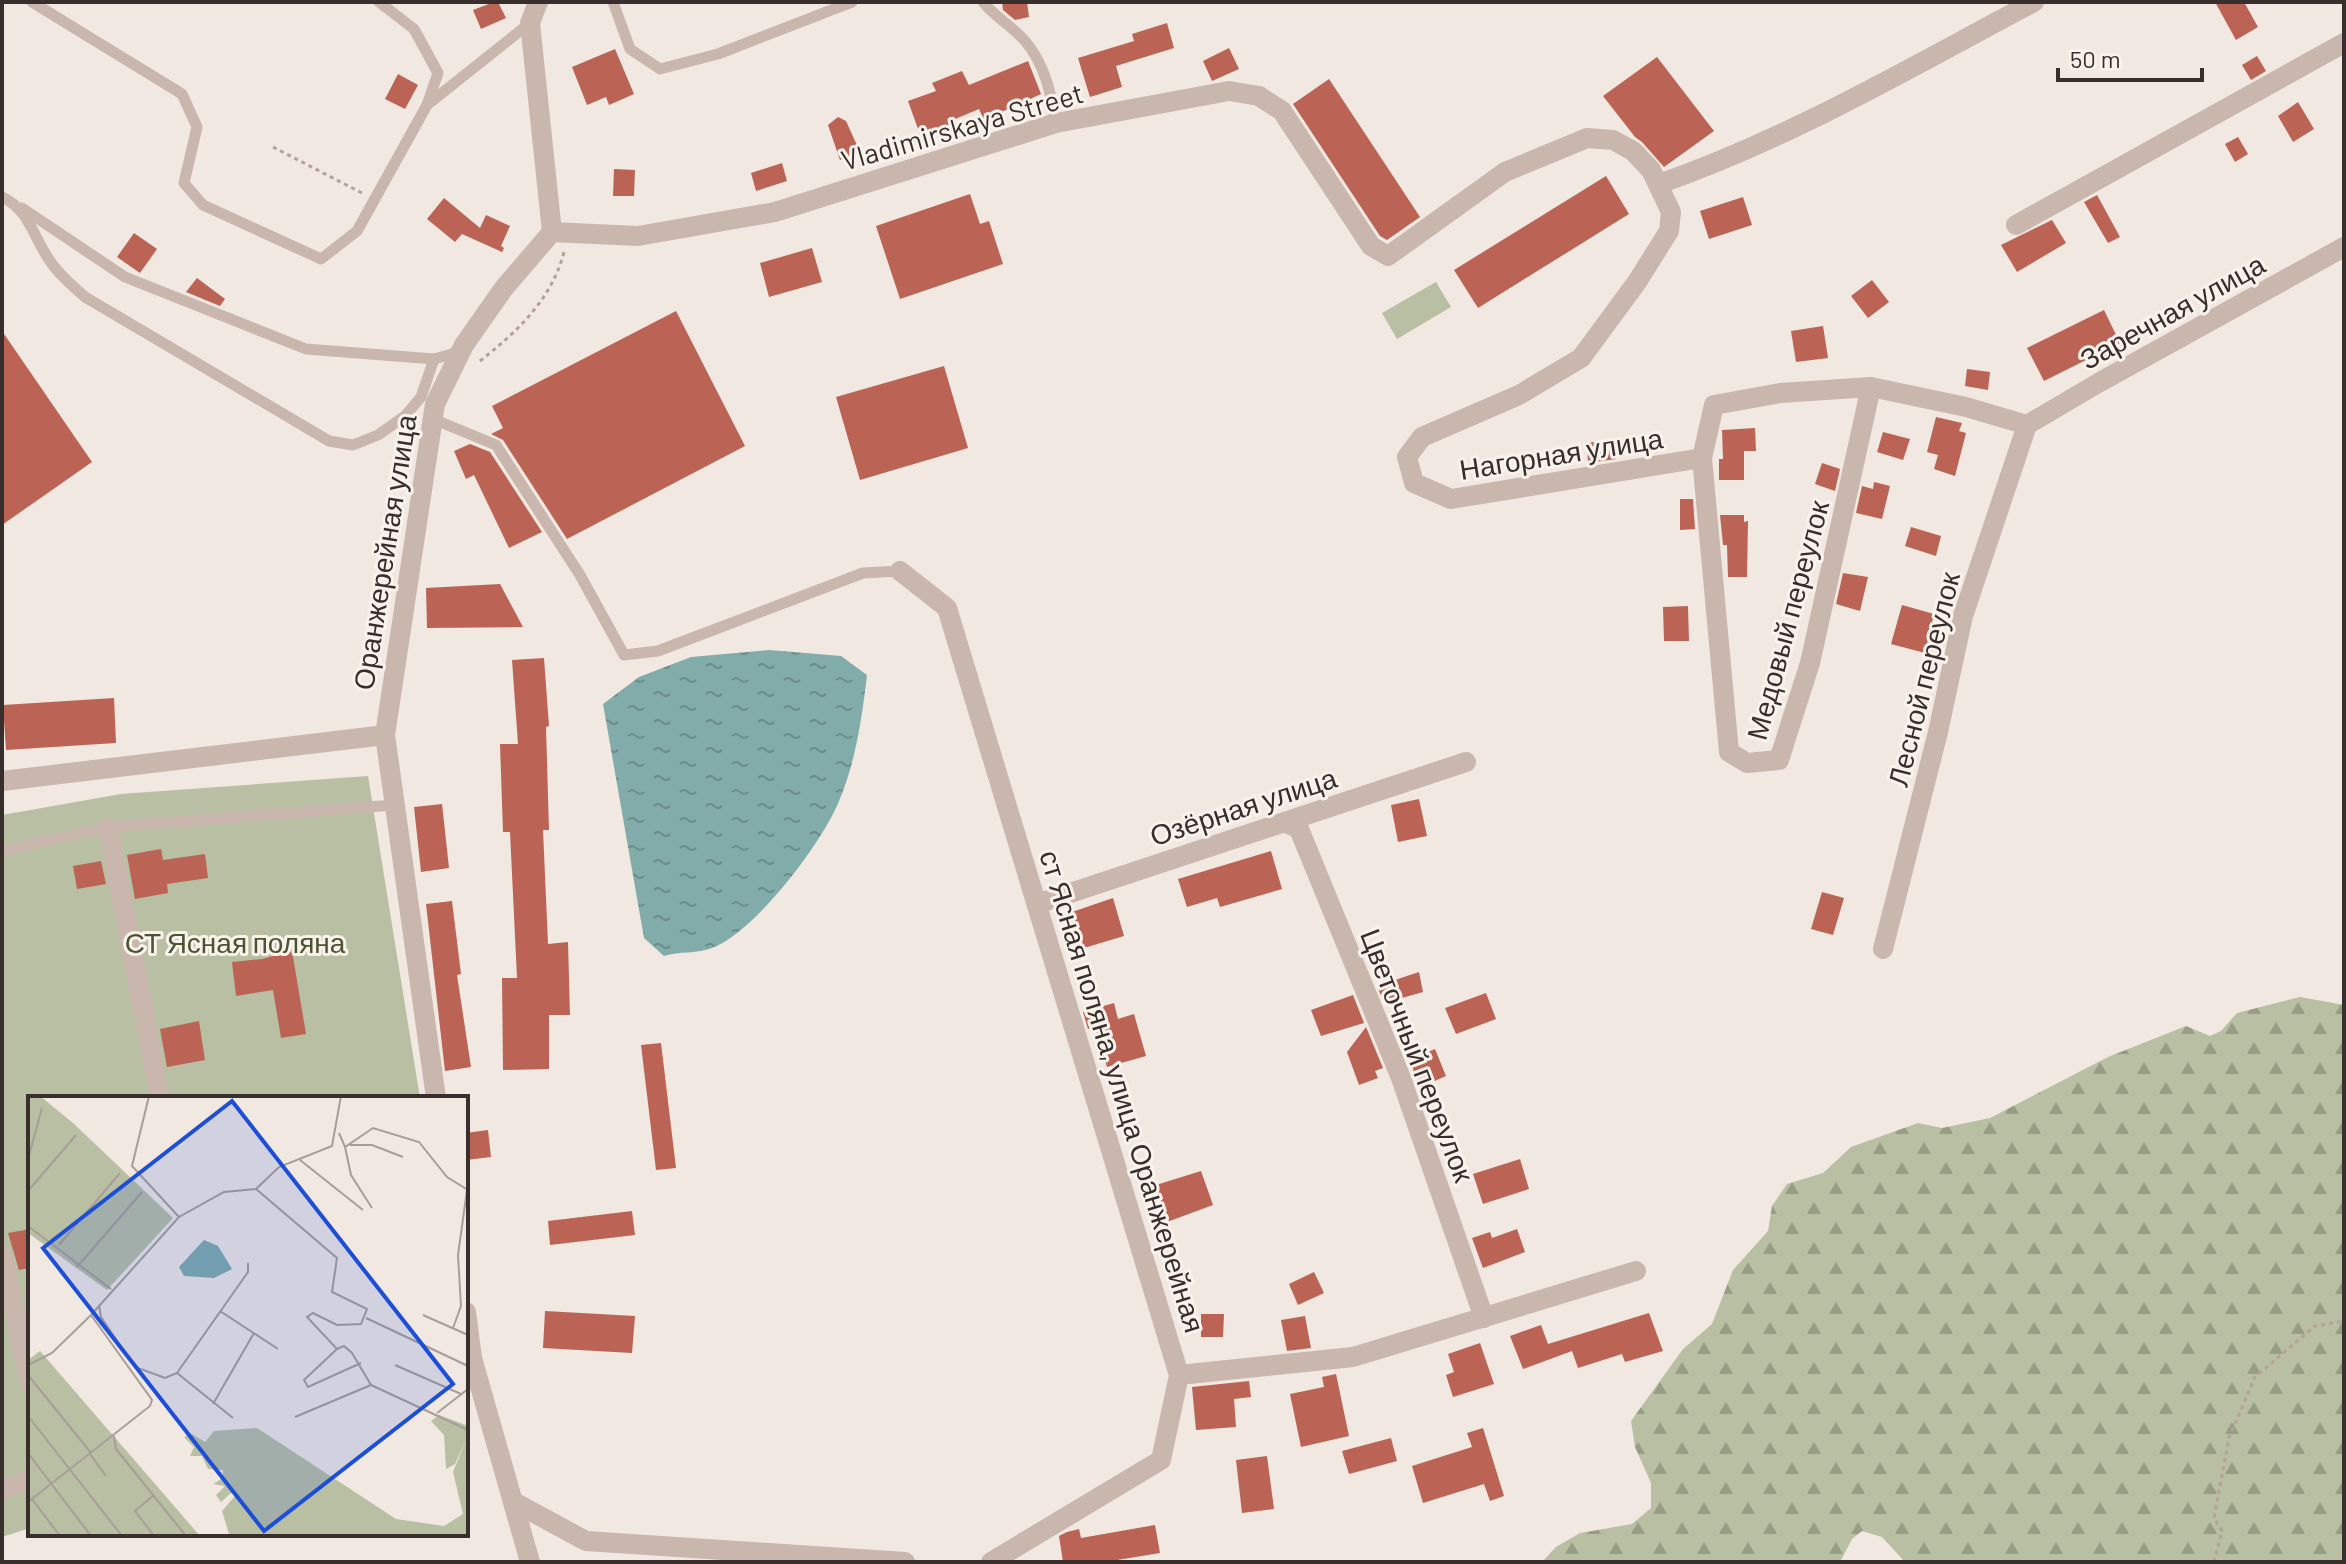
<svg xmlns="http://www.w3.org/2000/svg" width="2346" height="1564" viewBox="0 0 2346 1564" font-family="Barlow,sans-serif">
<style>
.forest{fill:url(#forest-firs)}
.green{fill:#b9bfa2}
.water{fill:url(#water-ripples)}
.building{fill:#bb6355}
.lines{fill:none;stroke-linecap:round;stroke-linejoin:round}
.path{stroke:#b5a198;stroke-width:3;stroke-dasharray:4 4;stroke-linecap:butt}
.service{stroke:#c9b7ae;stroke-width:11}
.minor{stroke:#c9b7ae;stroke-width:20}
.labels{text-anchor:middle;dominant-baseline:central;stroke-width:6;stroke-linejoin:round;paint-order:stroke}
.street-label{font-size:28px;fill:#382e2b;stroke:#f9f2ed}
.park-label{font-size:28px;fill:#4b5431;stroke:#f9f2ed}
.inset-road{fill:none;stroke:#a79e98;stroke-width:2}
.view{fill:#1d4ed8;fill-opacity:0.15;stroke:#1d4ed8;stroke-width:4}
.inset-edge{fill:none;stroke:#382e2b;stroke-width:4}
</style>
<defs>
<pattern id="forest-firs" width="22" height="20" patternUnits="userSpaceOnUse" patternTransform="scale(2)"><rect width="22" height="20" fill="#b9bfa2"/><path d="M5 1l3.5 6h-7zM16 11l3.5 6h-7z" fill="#979c84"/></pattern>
<pattern id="water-ripples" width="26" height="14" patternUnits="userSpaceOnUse" patternTransform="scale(2)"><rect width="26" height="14" fill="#82aca9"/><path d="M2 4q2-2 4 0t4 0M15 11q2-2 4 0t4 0" fill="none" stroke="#6b8c8a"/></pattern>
</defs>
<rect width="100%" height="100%" fill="#f1e8e1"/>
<!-- forest -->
<polygon class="forest" points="2300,997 2344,1005 2344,1562 1905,1562 1882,1537 1862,1531 1852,1539 1840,1562 1542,1562 1556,1547 1580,1533 1632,1524 1651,1508 1651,1483 1635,1447 1631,1421 1683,1349 1712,1324 1733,1270 1768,1231 1772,1206 1787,1184 1823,1173 1851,1147 1918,1123 1942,1128 1990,1118 2108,1057 2186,1026 2210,1036 2221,1031 2237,1013"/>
<!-- green -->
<g class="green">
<polygon points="1436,282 1451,307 1397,339 1382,313"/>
<polygon points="368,776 420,1098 30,1098 30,1528 2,1537 2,815 121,794"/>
</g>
<!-- water -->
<path class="water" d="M769,650L841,656L867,675C862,717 856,761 839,801C823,842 754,933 712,948C698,954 679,951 664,956L644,938L603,704L639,677L691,657Z"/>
<!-- building -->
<g class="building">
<polygon points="494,2 498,2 506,18 481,29 473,10"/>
<polygon points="1002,2 1027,2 1029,17 1015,20 1003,10"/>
<polygon points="2215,2 2244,2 2258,27 2236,40"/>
<polygon points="1167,23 1174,48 1116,66 1122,87 1090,97 1078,58 1134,41 1132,34"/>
<polygon points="1229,48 1239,69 1212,81 1203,61"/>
<polygon points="615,49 634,94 609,105 606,97 587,105 572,67"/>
<polygon points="2257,56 2266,71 2251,80 2242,65"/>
<polygon points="1657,57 1714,131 1664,167 1642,142 1635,137 1603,96"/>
<polygon points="1028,61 1041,94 984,120 979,109 948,122 950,129 922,140 908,101 936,91 932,83 962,71 969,85"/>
<polygon points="398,74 418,85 405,109 385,99"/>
<polygon points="1329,79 1420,217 1387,240 1380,236 1293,104"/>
<polygon points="2298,102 2314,129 2293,142 2278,116"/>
<polygon points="838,117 846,121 860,152 840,160 828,125"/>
<polygon points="2238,137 2248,154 2235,162 2225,144"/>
<polygon points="782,163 787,181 756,191 751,173"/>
<polygon points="614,169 635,170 634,196 613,196"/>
<polygon points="1606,176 1629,214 1478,308 1454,270"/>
<polygon points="970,194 980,224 989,221 1003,264 900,299 876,226"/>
<polygon points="2097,195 2120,237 2108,243 2084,202"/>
<polygon points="1743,197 1752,225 1709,239 1700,211"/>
<polygon points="444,198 480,228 486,215 510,226 501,246 504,248 502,252 462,234 455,242 427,219"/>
<polygon points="2052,220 2066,243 2017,272 2001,245"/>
<polygon points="134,233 157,249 140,273 117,257"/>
<polygon points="812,248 822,282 769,297 760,263"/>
<polygon points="197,278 225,299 220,306 186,292"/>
<polygon points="1872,280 1889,302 1868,318 1851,296"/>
<polygon points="2104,310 2120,343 2044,381 2027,348"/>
<polygon points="676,311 745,446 567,539 503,440 491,434 503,428 492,406"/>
<polygon points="1823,326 1828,358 1796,362 1791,331"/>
<polygon points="2,331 92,462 2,525"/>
<polygon points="944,366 968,448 860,480 836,397"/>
<polygon points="1967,369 1990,372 1988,390 1965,386"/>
<polygon points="1936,417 1962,423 1959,431 1966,433 1955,476 1934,469 1938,455 1927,452"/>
<polygon points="1755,428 1756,451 1744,451 1744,480 1719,480 1719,459 1723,459 1722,430"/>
<polygon points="1883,432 1910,439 1903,460 1877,452"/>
<polygon points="1615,439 1616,459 1588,463 1587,443"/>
<polygon points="470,444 490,452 542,532 509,548 474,475 466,479 454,451"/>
<polygon points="1822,463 1840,469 1835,491 1815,484"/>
<polygon points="1874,482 1890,486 1882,519 1856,513 1862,486 1873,489"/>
<polygon points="1680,499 1693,499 1695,529 1680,530"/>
<polygon points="1720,515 1744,515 1744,522 1748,521 1747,577 1728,577 1727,545 1723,545"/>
<polygon points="1911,527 1941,536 1936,556 1905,546"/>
<polygon points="1843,573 1868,577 1860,611 1836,604"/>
<polygon points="500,584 523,627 427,628 426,588"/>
<polygon points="1902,605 1934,614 1925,653 1891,644"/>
<polygon points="1688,606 1689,641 1664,641 1663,607"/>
<polygon points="544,658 549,726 546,727 549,830 543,830 548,944 568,942 570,1015 549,1015 549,1069 503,1070 502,978 517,978 510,832 503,832 500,744 518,744 512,660"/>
<polygon points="114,698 116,743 6,750 3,705"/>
<polygon points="1419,799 1427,836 1398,842 1391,805"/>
<polygon points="442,804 449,868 421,872 414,807"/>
<polygon points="161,849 163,860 205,854 208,878 167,884 168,893 135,899 127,855"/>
<polygon points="1271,851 1282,889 1220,907 1217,898 1187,907 1178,879"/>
<polygon points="101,861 106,884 77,889 73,866"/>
<polygon points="1822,892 1844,898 1833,935 1811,929"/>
<polygon points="1113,898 1124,936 1084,948 1072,912"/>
<polygon points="452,901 461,974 457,975 471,1067 445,1071 426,904"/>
<polygon points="292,951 306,1034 281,1038 273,990 236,996 232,962 262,959"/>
<polygon points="1419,972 1423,992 1384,1003 1377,986"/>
<polygon points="1486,993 1496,1019 1456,1034 1445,1008"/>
<polygon points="1353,995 1364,1023 1321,1036 1311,1010"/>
<polygon points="1114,1003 1118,1019 1134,1014 1146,1056 1107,1067 1095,1027 1088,1029 1083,1012"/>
<polygon points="199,1021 205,1060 167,1067 160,1029"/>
<polygon points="1366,1027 1383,1068 1375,1071 1378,1078 1359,1085 1347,1052"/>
<polygon points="661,1043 676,1168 656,1170 641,1045"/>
<polygon points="1435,1049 1446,1076 1421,1087 1409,1060"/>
<polygon points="488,1130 491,1157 466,1160 466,1133"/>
<polygon points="1520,1159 1529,1189 1483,1204 1473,1174"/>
<polygon points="1201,1171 1213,1205 1167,1222 1156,1185"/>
<polygon points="632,1211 635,1235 550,1245 548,1221"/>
<polygon points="30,1229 30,1268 19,1270 8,1233"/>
<polygon points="1517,1229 1525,1252 1483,1268 1472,1238 1490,1232 1492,1238"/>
<polygon points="1314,1272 1324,1293 1298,1305 1289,1284"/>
<polygon points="545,1311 635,1316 632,1353 543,1348"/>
<polygon points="1649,1313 1663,1351 1625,1362 1622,1354 1578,1368 1572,1351 1523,1369 1510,1336 1541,1325 1548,1344"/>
<polygon points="1201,1314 1224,1314 1223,1337 1201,1337"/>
<polygon points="1305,1316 1311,1348 1287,1351 1281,1320"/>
<polygon points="1480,1343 1494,1384 1453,1397 1446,1375 1454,1372 1448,1354"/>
<polygon points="1336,1374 1349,1436 1301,1447 1290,1394 1324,1387 1322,1377"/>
<polygon points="1249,1381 1251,1397 1234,1399 1236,1427 1196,1430 1192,1387"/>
<polygon points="1483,1428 1504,1496 1490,1501 1484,1484 1423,1503 1412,1466 1472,1447 1467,1433"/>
<polygon points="1391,1438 1397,1461 1349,1474 1342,1451"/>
<polygon points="1267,1456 1274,1509 1242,1513 1236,1460"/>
<polygon points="1155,1525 1160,1553 1105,1562 1063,1562 1059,1536 1067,1532 1079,1529 1081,1538"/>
</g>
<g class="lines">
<!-- path -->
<g class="path">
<polyline points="273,147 362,193"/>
<path d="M480,361C517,332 552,299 564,252"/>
<polyline points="2214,1562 2222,1531 2214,1518 2229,1438 2255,1377 2315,1326 2344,1321"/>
</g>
<!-- service -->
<g class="service">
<polyline points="32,2 182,94 197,127 184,183 203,205 321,259 357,231 427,105 530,23"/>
<polyline points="379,2 414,29 438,73 427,105"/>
<polyline points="613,2 630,49 660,69 718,54 852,2"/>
<path d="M983,2C995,17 1012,26 1025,41C1045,64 1051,94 1056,123"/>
<path d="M2,197C29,209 34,239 50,261C59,275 73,286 85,297L329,441L353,445L378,435L405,416L421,397L434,359L459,352"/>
<polyline points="22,208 125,277 306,349 434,359"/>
<polyline points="433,419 496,445 580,575 624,655 658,651 863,573 900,571"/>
<polyline points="2,851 108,827 394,805"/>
</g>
<!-- minor -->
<g class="minor">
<path d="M1659,184C1791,138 1911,67 2034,2"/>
<polyline points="2016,225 2344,43"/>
<polyline points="552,232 638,236 775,212 1056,123 1229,91 1259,96 1282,111 1371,246 1388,256 1505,172 1587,138 1613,140 1633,151 1651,170 1671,212 1669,231 1637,282 1581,358 1519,395 1422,437 1407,457 1414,483 1451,499 1702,458 1714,405 1780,393 1871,387 1966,407 2027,425"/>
<polyline points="2027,425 2100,382 2344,247"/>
<polyline points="1702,458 1729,752 1747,763 1779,760 1810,663 1871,387"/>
<polyline points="900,571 947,608 1179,1375 1161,1460 991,1562"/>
<polyline points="2,781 385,735"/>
<polyline points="1285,822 1299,829 1401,1078 1484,1318"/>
<polyline points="108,827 160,1098"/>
<polyline points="1037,904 1466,762"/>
<polyline points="1883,949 1938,732 1963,616 2027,425"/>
<polyline points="436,1098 385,735 435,404 464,345 504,288 552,232 530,23 538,2"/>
<polyline points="2,1254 30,1384"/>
<polyline points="466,1312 472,1358 530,1562"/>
<polyline points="1179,1375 1353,1357 1636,1271"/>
<polyline points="2,1490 30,1479"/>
<polyline points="514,1502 586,1541 905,1562"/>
</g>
</g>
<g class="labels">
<!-- street labels -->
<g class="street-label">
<text transform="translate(962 126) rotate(-16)">Vladimirskaya Street</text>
<text transform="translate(2172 311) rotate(-29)">Заречная улица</text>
<text transform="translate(1561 453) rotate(-9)">Нагорная улица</text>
<text transform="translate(384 552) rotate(-81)">Оранжерейная улица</text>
<text transform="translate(1787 620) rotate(-75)">Медовый переулок</text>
<text transform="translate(1923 679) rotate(-76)">Лесной переулок</text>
<text transform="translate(1243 806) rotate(-18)">Озёрная улица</text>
<text transform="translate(1418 1055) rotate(69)">Цветочный переулок</text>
<text transform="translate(1123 1091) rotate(73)">ст Ясная поляна, улица Оранжерейная</text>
</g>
<!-- park labels -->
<g class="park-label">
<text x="235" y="942">СТ Ясная поляна</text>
</g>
</g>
<!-- overview -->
<g transform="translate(28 1096)">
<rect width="440" height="440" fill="#f1e8e1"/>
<path d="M411,319L440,330V440L201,438L194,415L207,400L203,397L193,406L188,399L197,390L185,388L195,382V374L180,373L174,360H162L166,351L156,341L164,338L177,346L186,335L229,332L368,423L416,430L435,418L425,376L438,344L427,368L418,373L416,339L403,325Z" fill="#b9bfa2"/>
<path d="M0,0H12L45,27L145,122L79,194L0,137ZM12,255L172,440H0V264Z" fill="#b9bfa2"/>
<path d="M176,144L190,150L204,173L186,182L156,180L151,171Z" fill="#82aca9"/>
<path class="inset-road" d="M121,0L104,70L151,121M311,37L317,51L345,32L391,46L419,81L440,94M322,49H344L375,61M317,51L323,79L344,112M0,63L14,12M272,64L335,114M228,93L309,162L304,196L339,213L333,228L309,229L285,217L279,221L309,253L316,250L324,257L343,289M0,95L48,39M0,130L83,193M31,149L92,77M49,171L114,96M71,209L73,221L107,271L137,282L149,277L220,176V167M192,215L250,253M395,219L440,239M338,222L440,270M425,232L433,210L430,159L439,94M309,253L276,284L280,291L333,267M0,269L24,257L63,219L151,121L196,96L228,93L251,71L304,50L313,0M367,269L433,298M149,277L205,322M0,279L63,357M343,289L440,334M185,308L226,237M409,317L440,293M0,320L94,440M267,321L343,289M86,340L88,353L158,440M0,357L63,440M62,358L78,380M126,399L107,415L126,440M4,403L32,440M0,406L122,310L124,304L63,219"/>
<path class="view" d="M204,5L425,288L236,435L15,152Z"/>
<rect width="440" height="440" class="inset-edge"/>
</g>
<!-- border -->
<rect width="2346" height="1564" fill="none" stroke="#382e2b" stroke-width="8"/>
<!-- scale -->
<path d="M2058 68v12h144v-12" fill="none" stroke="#382e2b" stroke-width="4"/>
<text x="2070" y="68" font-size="24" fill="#382e2b" stroke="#f9f2ed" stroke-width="6" paint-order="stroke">50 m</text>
</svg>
